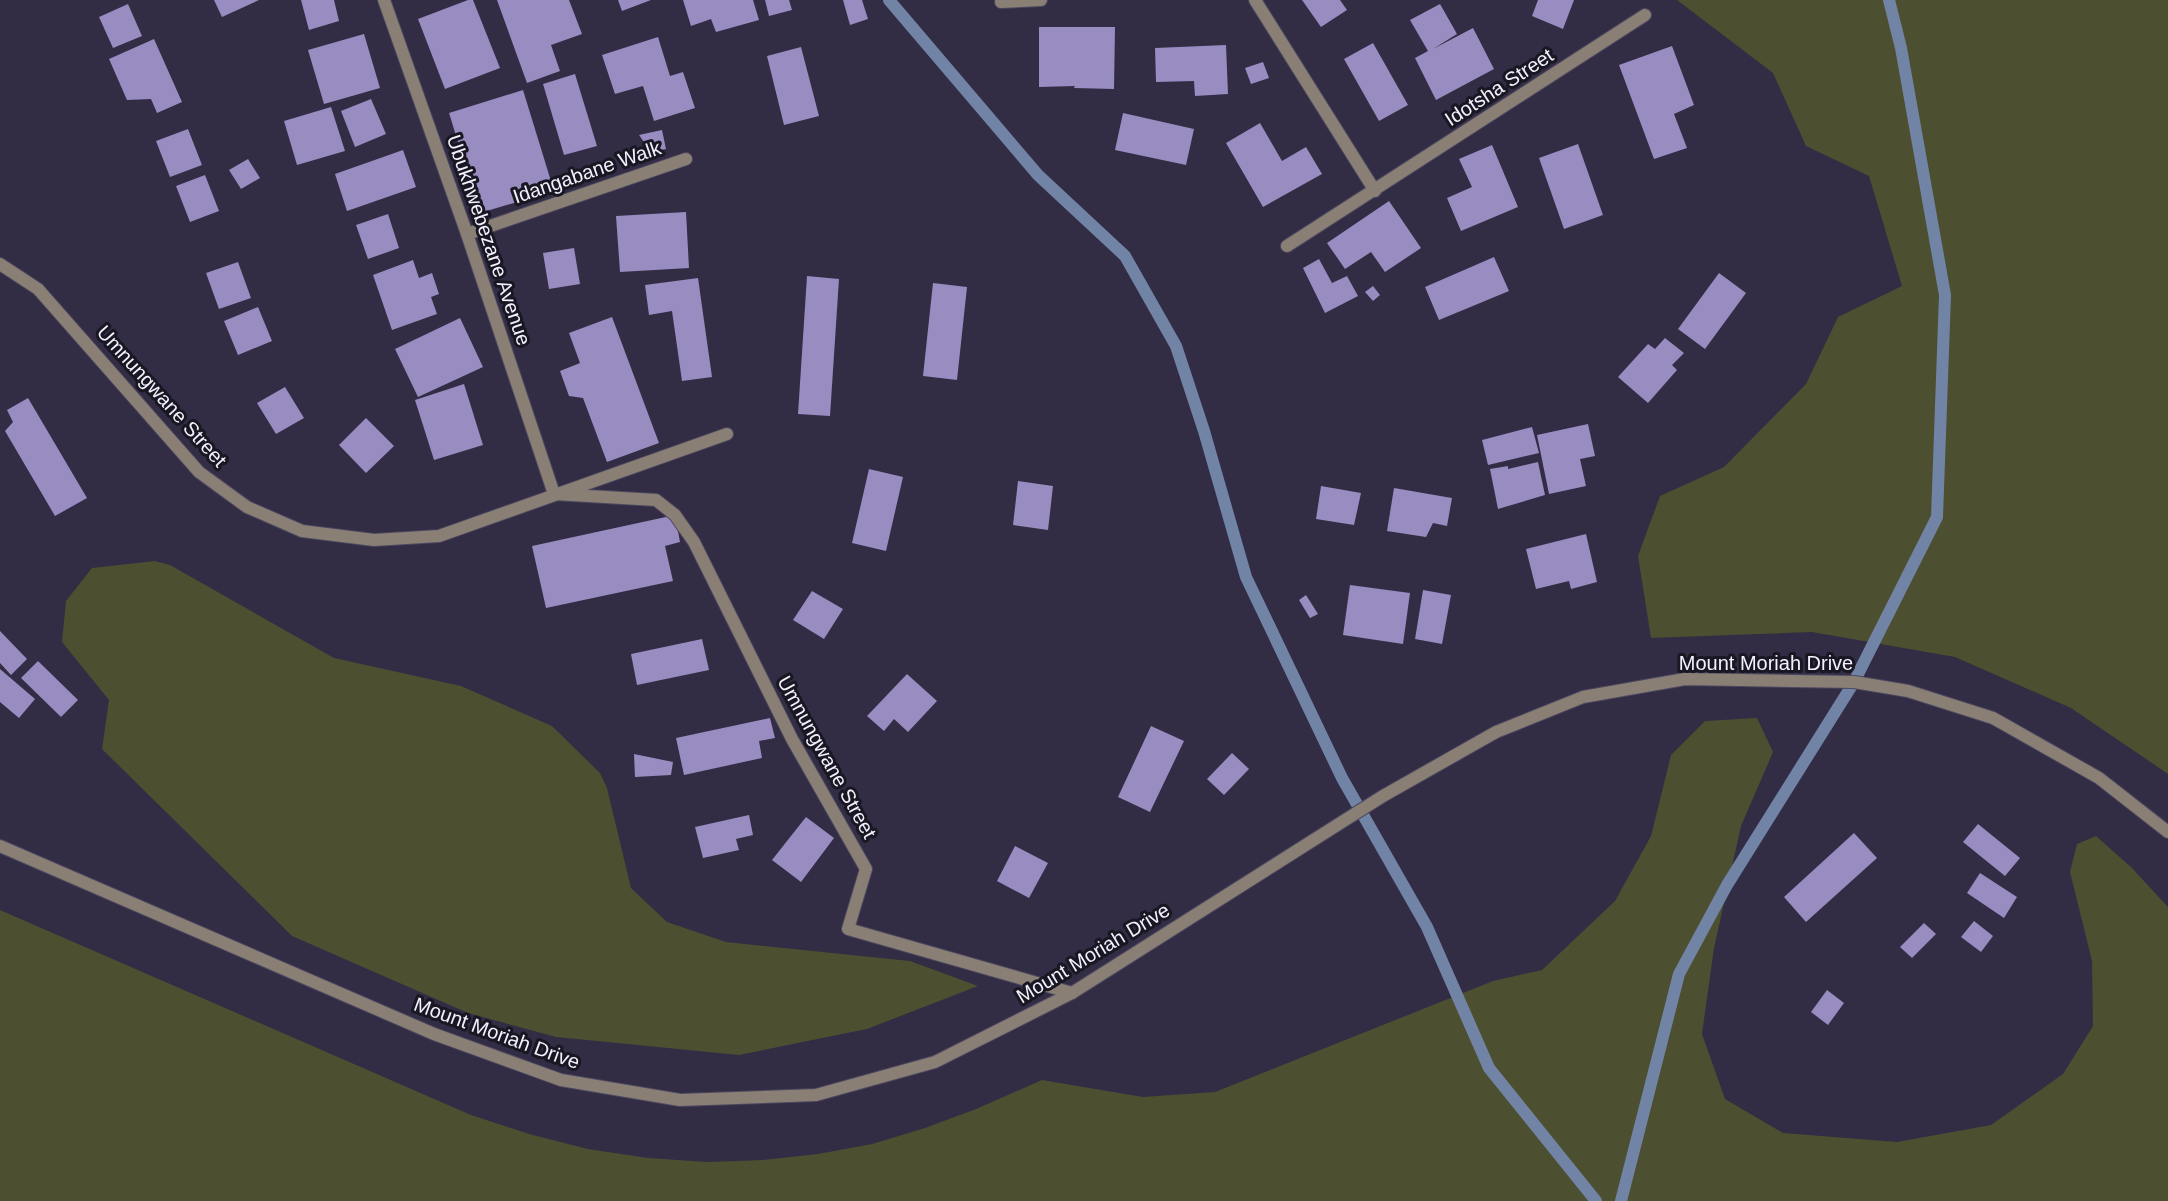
<svg xmlns="http://www.w3.org/2000/svg" width="2168" height="1201" viewBox="0 0 2168 1201" font-family="Arial,sans-serif">
<style>
.green{fill:#4c4f30}
.lines{fill:none;stroke-linecap:round;stroke-linejoin:round}
.stream{stroke:#7284a6;stroke-width:12}
.building{fill:#998cc1}
.minor-casing{stroke:#4d485f;stroke-width:14}
.minor{stroke:#897f75;stroke-width:12}
.labels{text-anchor:middle;dominant-baseline:central;stroke-width:6;stroke-linejoin:round;paint-order:stroke}
.street-label{font-size:20px;fill:#f3f1fe;stroke:#191722}
</style>
<rect width="100%" height="100%" fill="#322c45"/>
<!-- green -->
<g class="green">
<polygon points="1677,0 2168,0 2168,774 2071,708 1955,657 1812,632 1651,638 1638,556 1660,496 1724,467 1806,384 1838,317 1902,286 1869,176 1806,146 1773,73"/>
<polygon points="155,561 170,565 334,658 461,686 552,726 600,773 607,788 631,888 667,922 726,942 910,961 978,986 867,1029 739,1055 556,1037 468,1013 292,936 102,749 109,700 62,642 66,601 92,568"/>
<polygon points="1757,718 1773,752 1741,826 1714,948 1702,1034 1725,1099 1783,1133 1897,1142 1991,1125 2063,1074 2093,1026 2092,961 2070,872 2077,844 2096,836 2132,868 2168,907 2168,1201 0,1201 0,910 471,1115 529,1134 588,1149 648,1158 708,1162 763,1160 818,1154 872,1144 925,1128 976,1109 1042,1080 1143,1097 1215,1092 1493,981 1542,970 1615,901 1651,836 1671,755 1705,721"/>
</g>
<g class="lines">
<!-- stream -->
<g class="stream">
<polyline points="889,0 1038,175 1125,256 1176,346 1204,431 1246,577 1342,778 1427,927 1489,1068 1596,1201"/>
<polyline points="1621,1201 1679,974 1727,885 1854,682 1937,517 1945,295 1901,48 1889,0"/>
</g>
</g>
<!-- building -->
<g class="building">
<polygon points="214,0 259,0 222,17"/>
<polygon points="301,0 334,0 339,21 309,30"/>
<polygon points="468,0 473,0 500,68 445,89 418,19"/>
<polygon points="497,0 569,0 582,34 551,45 560,71 527,83"/>
<polygon points="618,0 651,0 622,11"/>
<polygon points="683,0 753,0 759,20 716,32 711,19 691,26"/>
<polygon points="765,0 789,0 792,10 769,16"/>
<polygon points="843,0 862,0 868,19 850,25"/>
<polygon points="1302,0 1340,0 1347,10 1321,27"/>
<polygon points="1538,0 1574,0 1563,29 1532,16"/>
<polygon points="128,4 142,36 113,48 99,17"/>
<polygon points="1440,4 1457,34 1433,49 1473,28 1494,69 1436,100 1415,58 1428,51 1410,20"/>
<polygon points="1039,27 1115,27 1114,89 1074,88 1075,86 1039,87"/>
<polygon points="364,34 380,88 324,104 308,50"/>
<polygon points="658,37 670,76 683,72 695,108 654,121 643,86 615,94 602,55"/>
<polygon points="154,39 182,102 157,113 151,99 127,100 109,59"/>
<polygon points="1373,43 1408,105 1379,121 1344,59"/>
<polygon points="1226,45 1228,94 1195,96 1194,81 1156,82 1155,48"/>
<polygon points="1672,46 1694,105 1674,114 1687,148 1654,159 1619,65"/>
<polygon points="801,47 819,116 784,125 767,56"/>
<polygon points="1263,62 1269,78 1251,84 1245,68"/>
<polygon points="575,74 597,146 564,155 543,84"/>
<polygon points="523,90 554,191 480,213 449,113"/>
<polygon points="371,99 386,134 355,147 341,111"/>
<polygon points="331,107 345,151 297,165 284,121"/>
<polygon points="1123,113 1194,129 1186,165 1115,150"/>
<polygon points="1260,123 1282,161 1306,147 1322,174 1263,207 1226,143"/>
<polygon points="188,129 202,165 170,177 156,141"/>
<polygon points="662,130 666,149 651,152 639,135"/>
<polygon points="1578,144 1603,215 1564,229 1539,158"/>
<polygon points="1492,145 1518,207 1461,231 1447,198 1472,187 1459,159"/>
<polygon points="403,150 416,187 347,211 335,174"/>
<polygon points="248,159 260,178 241,189 229,170"/>
<polygon points="205,175 219,211 190,222 176,186"/>
<polygon points="1389,201 1421,248 1385,272 1371,252 1345,269 1327,243"/>
<polygon points="686,212 689,268 620,272 616,216"/>
<polygon points="388,214 399,248 368,259 356,225"/>
<polygon points="574,248 580,284 549,289 543,253"/>
<polygon points="1494,257 1509,291 1439,320 1425,287"/>
<polygon points="1319,259 1332,283 1347,276 1358,296 1325,313 1303,268"/>
<polygon points="413,260 419,278 432,273 439,294 431,297 437,314 392,330 373,275"/>
<polygon points="238,262 251,298 219,309 206,273"/>
<polygon points="1719,273 1746,293 1705,349 1678,329"/>
<polygon points="807,276 839,279 830,416 798,414"/>
<polygon points="698,278 712,377 682,381 672,311 649,315 645,285"/>
<polygon points="933,283 967,287 957,380 923,376"/>
<polygon points="1373,286 1380,295 1373,301 1365,292"/>
<polygon points="258,307 272,341 238,355 224,321"/>
<polygon points="612,317 659,443 607,462 583,398 569,396 560,371 580,363 569,333"/>
<polygon points="460,318 483,367 418,397 395,349"/>
<polygon points="1665,338 1684,353 1672,365 1677,370 1648,403 1618,377 1648,344 1655,349"/>
<polygon points="464,384 483,445 434,460 415,400"/>
<polygon points="285,387 304,418 276,434 257,403"/>
<polygon points="28,398 87,498 55,516 5,431 13,422 7,410"/>
<polygon points="366,418 394,446 366,473 339,445"/>
<polygon points="1588,424 1595,456 1580,459 1586,486 1549,494 1537,435"/>
<polygon points="1532,427 1539,453 1488,465 1482,440"/>
<polygon points="1538,462 1545,495 1498,509 1490,469 1508,466 1508,469"/>
<polygon points="869,469 903,477 886,551 852,543"/>
<polygon points="1018,481 1053,486 1048,530 1013,525"/>
<polygon points="1321,486 1361,493 1354,525 1316,519"/>
<polygon points="1394,488 1452,498 1447,526 1433,523 1426,537 1387,531"/>
<polygon points="675,515 680,542 665,546 673,581 546,608 532,546"/>
<polygon points="1586,534 1597,582 1571,589 1569,581 1536,589 1526,549"/>
<polygon points="1350,585 1410,593 1403,644 1343,635"/>
<polygon points="1423,590 1451,595 1442,644 1415,639"/>
<polygon points="812,591 843,609 824,639 793,620"/>
<polygon points="1306,595 1318,614 1310,618 1299,600"/>
<polygon points="0,631 27,659 11,675 0,663"/>
<polygon points="702,639 709,670 637,685 631,654"/>
<polygon points="38,661 78,700 61,717 21,678"/>
<polygon points="0,669 35,699 19,718 0,702"/>
<polygon points="907,674 937,701 908,732 894,719 884,731 867,716"/>
<polygon points="770,718 775,738 759,741 762,758 684,775 676,738"/>
<polygon points="1151,726 1184,741 1150,812 1118,797"/>
<polygon points="1232,753 1249,769 1224,795 1207,779"/>
<polygon points="634,754 673,762 671,775 635,777"/>
<polygon points="749,815 753,835 736,839 739,850 703,858 695,827"/>
<polygon points="806,817 834,838 801,882 772,860"/>
<polygon points="1978,824 2020,858 2005,876 1963,842"/>
<polygon points="1854,833 1877,858 1806,922 1784,897"/>
<polygon points="1015,846 1048,863 1029,898 997,881"/>
<polygon points="1980,873 2017,897 2004,918 1967,893"/>
<polygon points="1974,921 1993,936 1981,952 1961,937"/>
<polygon points="1924,923 1936,934 1912,958 1900,947"/>
<polygon points="1827,990 1844,1003 1828,1025 1811,1012"/>
</g>
<g class="lines">
<!-- minor casing -->
<g class="minor-casing">
<g id="minor">
<polyline points="384,0 467,234 554,494 656,500 675,515 694,542 792,739 866,869 848,929 1072,993"/>
<polyline points="1255,0 1375,191"/>
<polyline points="1001,2 1041,0"/>
<polyline points="467,234 686,159"/>
<polyline points="1287,246 1645,15"/>
<polyline points="0,264 38,289 199,472 247,507 302,531 374,540 439,536 727,434"/>
<polyline points="0,846 434,1034 561,1080 680,1100 816,1095 935,1062 1072,993 1383,796 1496,732 1583,697 1685,679 1854,682 1908,691 1993,718 2099,778 2168,832"/>
</g>
</g>
<!-- minor -->
<use href="#minor" class="minor"/>
</g>
<g class="labels">
<!-- street labels -->
<g class="street-label">
<text transform="translate(1499 87) rotate(-33)">Idotsha Street</text>
<text transform="translate(587 172) rotate(-19)">Idangabane Walk</text>
<text transform="translate(489 240) rotate(71)">Ubukhwebezane Avenue</text>
<text transform="translate(162 396) rotate(48)">Umnungwane Street</text>
<text x="1766" y="663">Mount Moriah Drive</text>
<text transform="translate(827 757) rotate(61)">Umnungwane Street</text>
<text transform="translate(1093 953) rotate(-31)">Mount Moriah Drive</text>
<text transform="translate(497 1033) rotate(20)">Mount Moriah Drive</text>
</g>
</g>
</svg>
